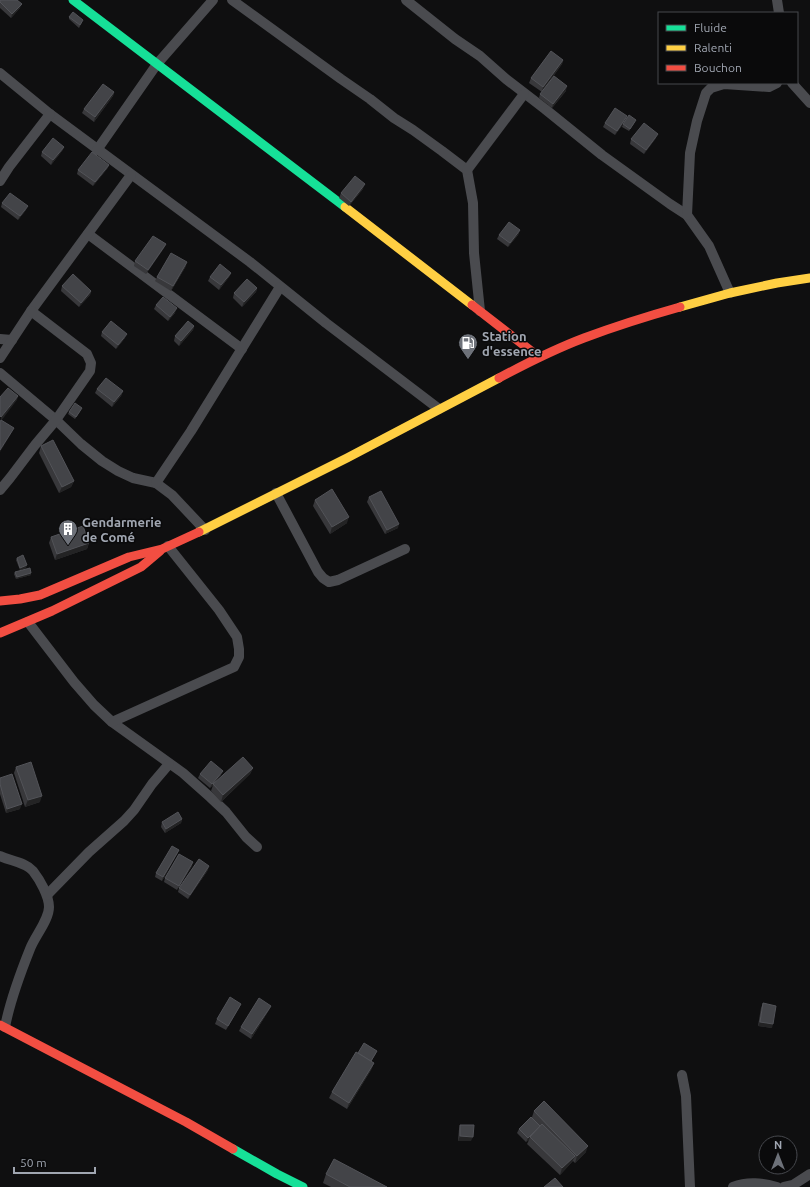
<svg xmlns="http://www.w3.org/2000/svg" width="810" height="1187" viewBox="0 0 810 1187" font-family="Ubuntu,sans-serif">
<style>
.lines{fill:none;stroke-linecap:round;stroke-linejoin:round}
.street{stroke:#4a4b4f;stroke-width:10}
.fast{stroke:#16e098;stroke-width:9}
.slow{stroke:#ffcf43;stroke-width:9}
.jam{stroke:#f24e42;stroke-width:9}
.wall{fill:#38383b}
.shaded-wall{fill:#232324}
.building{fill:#434448;stroke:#525358}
.labels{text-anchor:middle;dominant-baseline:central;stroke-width:3;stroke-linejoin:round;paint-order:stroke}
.poi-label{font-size:13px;font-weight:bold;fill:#a0a6b1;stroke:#0a0a0b;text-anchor:start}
</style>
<rect width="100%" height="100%" fill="#0f0f10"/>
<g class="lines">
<!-- street -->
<g class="street">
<polyline points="232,0 341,79 370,99 394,118 413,130 442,151 467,170 473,203 474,253 480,311"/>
<polyline points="406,0 455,39 480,56 506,79 545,109 602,155 670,204 687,215 709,246 730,293"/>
<polyline points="777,0 779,13"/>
<polyline points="0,73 50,114 250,262 326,323 439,409"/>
<polyline points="792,83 810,103"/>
<polyline points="97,150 157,64 213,0"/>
<polyline points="467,170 524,94"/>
<polyline points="0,181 9,167 50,114"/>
<polyline points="687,215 690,153 697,121 706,93 711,88 724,84 769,87 777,83"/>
<polyline points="88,234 242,349"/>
<polyline points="0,339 12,340"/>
<polyline points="0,358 31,311 131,175"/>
<polyline points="0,373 56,420 81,444 102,461 118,471 133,478 156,483 172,495 205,530"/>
<polyline points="156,483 191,431 280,287"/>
<polyline points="0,490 10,478 35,445 56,420 90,371 91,363 87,354 31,311"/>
<polyline points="276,493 318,572 323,578 329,582 338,580 405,549"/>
<polyline points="28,622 74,682 94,705 112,722 183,773 210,797 226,812 246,837 257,847"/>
<polyline points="112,722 234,667 239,657 239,649 237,637 219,610 168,546"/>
<path d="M0,856C10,861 25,862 33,871C40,880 49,896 49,907C49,920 35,936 30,949C20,974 10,1001 5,1027"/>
<polyline points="47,895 89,852 124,821 134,810 152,784 169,764"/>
<polyline points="682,1075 686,1096 690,1187"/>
<path d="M733,1187C748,1181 762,1183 777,1187"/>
<polyline points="784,1187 793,1185 810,1174"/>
</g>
<!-- fast -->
<g class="fast">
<polyline points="73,0 345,207"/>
<polyline points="233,1149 277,1174 303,1187"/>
</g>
<!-- slow -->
<g class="slow">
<polyline points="345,207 472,305"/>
<polyline points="680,307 730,293 777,283 810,278"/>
<polyline points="199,532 347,458 499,378"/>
</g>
<!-- jam -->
<g class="jam">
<polyline points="472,305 539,357"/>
<path d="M499,378C527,363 555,349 584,338C616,326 648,316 680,307"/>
<polyline points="0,601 20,599 40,595 129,557 162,549 199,532"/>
<polyline points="0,633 52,611 141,567 160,551"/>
<polyline points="0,1025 186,1122 233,1149"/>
</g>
</g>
<!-- wall -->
<g class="wall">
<polygon points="0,0 20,8 11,18 0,8"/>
<polygon points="69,17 82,22 79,28 69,19"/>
<polygon points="563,60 562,64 542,92 529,83 531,78"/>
<polygon points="566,91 552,108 539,98 540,94"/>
<polygon points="114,92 113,96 94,122 82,113 84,109"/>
<polygon points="627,116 626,120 615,135 603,127 605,123"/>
<polygon points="635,122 629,131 622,127 623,124"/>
<polygon points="656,138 644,154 630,144 631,139"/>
<polygon points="64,147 62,151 51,165 41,156 42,152"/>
<polygon points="109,165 107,169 93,186 77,174 78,170"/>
<polygon points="363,189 349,206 339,198 341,193"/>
<polygon points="2,203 26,210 18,220 1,207"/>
<polygon points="520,230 518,235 508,247 497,239 499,235"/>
<polygon points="166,244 164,248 146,274 134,266 135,261"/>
<polygon points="186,266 171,291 155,281 157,277"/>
<polygon points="231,273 229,277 219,290 208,281 210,277"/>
<polygon points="62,286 91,291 90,295 79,307 61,291"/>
<polygon points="257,288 256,292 242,307 233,298 234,293"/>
<polygon points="156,305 175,313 168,321 154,309"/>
<polygon points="194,326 193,330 179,346 174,341 175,336"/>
<polygon points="102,332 125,338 116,349 101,336"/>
<polygon points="97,389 123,391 121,396 112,407 95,393"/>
<polygon points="81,410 75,419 68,414 69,412"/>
<polygon points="41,446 74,481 71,487 59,493 39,453"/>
<polygon points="369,497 398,528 385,534 367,502"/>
<polygon points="315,500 347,523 330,534 313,506"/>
<polygon points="51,537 89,543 87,549 55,560 49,543"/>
<polygon points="17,558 26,568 20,570 16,560"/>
<polygon points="15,572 31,575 16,579 14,574"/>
<polygon points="16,767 40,802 25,807 14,773"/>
<polygon points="253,768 250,774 221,802 211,791 213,785 210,788 198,778 200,774 221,775 215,782"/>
<polygon points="0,778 20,809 6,813 0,794"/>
<polygon points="182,819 181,823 165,833 161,827 162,822"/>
<polygon points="179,850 177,854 162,881 155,877 156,873"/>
<polygon points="192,866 177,890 164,882 165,878"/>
<polygon points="208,870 188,899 178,892 179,888"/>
<polygon points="763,1003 772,1028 758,1026 761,1008"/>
<polygon points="241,1004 239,1008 226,1030 215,1024 217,1019"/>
<polygon points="271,1006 269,1010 251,1039 239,1031 241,1027"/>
<polygon points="377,1051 375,1055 371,1062 374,1063 371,1070 347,1109 329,1098 332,1092 358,1053"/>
<polygon points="534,1111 586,1152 575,1163 573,1161 572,1162 560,1175 527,1144 529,1140 526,1142 517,1133 519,1129 532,1117"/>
<polygon points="460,1125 471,1141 458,1141 459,1129"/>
<polygon points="326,1174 387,1187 331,1187 323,1183"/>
</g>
<!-- shaded-wall -->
<g class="shaded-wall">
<polygon points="22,4 20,8 11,18 12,14"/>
<polygon points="563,60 562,64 542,92 543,87"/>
<polygon points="567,86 566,91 552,108 553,104"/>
<polygon points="114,92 113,96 94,122 95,117"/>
<polygon points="627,116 626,120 615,135 617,131"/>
<polygon points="658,134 656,138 644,154 646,150"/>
<polygon points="64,147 62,151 51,165 53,160"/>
<polygon points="109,165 107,169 93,186 95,182"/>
<polygon points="365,184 363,189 349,206 351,202"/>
<polygon points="28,206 26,210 18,220 20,216"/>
<polygon points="520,230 518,235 508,247 510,243"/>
<polygon points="166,244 164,248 146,274 148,270"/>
<polygon points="187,262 186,266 171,291 173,286"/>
<polygon points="231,273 229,277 219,290 221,285"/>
<polygon points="257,288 256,292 242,307 244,302"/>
<polygon points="91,291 90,295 79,307 81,303"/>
<polygon points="177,308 175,313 168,321 170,317"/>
<polygon points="194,326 193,330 179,346 181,341"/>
<polygon points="127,334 125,338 116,349 118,345"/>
<polygon points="123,391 121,396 112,407 114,402"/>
<polygon points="18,396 17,400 1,421 0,422 1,417"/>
<polygon points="14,428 12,432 0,452 0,450"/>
<polygon points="74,481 71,487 59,493 62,487"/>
<polygon points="349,517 347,523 330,534 332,527"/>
<polygon points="399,524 398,528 385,534 387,530"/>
<polygon points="89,543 87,549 55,560 57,554"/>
<polygon points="27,565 26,568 20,570 20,568"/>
<polygon points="31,573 31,575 16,579 17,577"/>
<polygon points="253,768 250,774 221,802 223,795"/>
<polygon points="223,771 221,775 210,788 212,784"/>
<polygon points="42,796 40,802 25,807 28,800"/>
<polygon points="22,804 20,809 6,813 7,809"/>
<polygon points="182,819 181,823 165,833 166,829"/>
<polygon points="179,850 177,854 162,881 163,877"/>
<polygon points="193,862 192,866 177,890 179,886"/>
<polygon points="209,866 208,870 188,899 190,895"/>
<polygon points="271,1006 269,1010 251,1039 252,1034"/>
<polygon points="760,1022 773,1024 772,1028 758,1026"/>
<polygon points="374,1063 371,1070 347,1109 349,1103"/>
<polygon points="540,1126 530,1137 529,1140 526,1142 528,1138"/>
<polygon points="460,1136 473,1137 471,1141 458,1141"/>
<polygon points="588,1146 586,1152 575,1163 577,1156"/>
<polygon points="575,1156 572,1162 560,1175 562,1168"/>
</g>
<!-- building -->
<g class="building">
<polygon points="0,0 17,0 22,4 12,14 0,2"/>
<polygon points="73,12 83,20 80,25 69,17"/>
<polygon points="551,51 563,60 543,87 531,78"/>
<polygon points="554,76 567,86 553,104 540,94"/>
<polygon points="103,84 114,92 95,117 84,109"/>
<polygon points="615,108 627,116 617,131 605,123"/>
<polygon points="629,115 636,120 630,129 623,124"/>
<polygon points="644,123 658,134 646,150 631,139"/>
<polygon points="53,138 64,147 53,160 42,152"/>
<polygon points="92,152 109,165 95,182 78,170"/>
<polygon points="355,176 365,184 351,202 341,193"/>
<polygon points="10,193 28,206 20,216 2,203"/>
<polygon points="509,222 520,230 510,243 499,235"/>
<polygon points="153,236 166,244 148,270 135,261"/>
<polygon points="171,253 187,262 173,286 157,277"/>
<polygon points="220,264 231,273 221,285 210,277"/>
<polygon points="73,274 91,291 81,303 62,286"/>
<polygon points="247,279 257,288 244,302 234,293"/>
<polygon points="163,297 177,308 170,317 156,305"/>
<polygon points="111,321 127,334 118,345 102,332"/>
<polygon points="188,321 194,326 181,341 175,336"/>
<polygon points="106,378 123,391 114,402 97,389"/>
<polygon points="8,388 18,396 1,417 0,416 0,397"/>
<polygon points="75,403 82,408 76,417 69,412"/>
<polygon points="1,420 14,428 0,450 0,422"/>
<polygon points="53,440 74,481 62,487 41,446"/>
<polygon points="332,489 349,517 332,527 315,500"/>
<polygon points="381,491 399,524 387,530 369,497"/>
<polygon points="83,526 89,543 57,554 51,537"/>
<polygon points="23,555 27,565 20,568 17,558"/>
<polygon points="30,568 31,573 17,577 15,572"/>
<polygon points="243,757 253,768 223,795 213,784"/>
<polygon points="211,761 223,771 212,784 200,774"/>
<polygon points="31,762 42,796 28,800 16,767"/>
<polygon points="12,774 22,804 7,809 0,784 0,778"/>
<polygon points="178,812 182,819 166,829 162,822"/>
<polygon points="172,846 179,850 163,877 156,873"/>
<polygon points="179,854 193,862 179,886 165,878"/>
<polygon points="199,859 209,866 190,895 179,888"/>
<polygon points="230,997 241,1004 228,1026 217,1019"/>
<polygon points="259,998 271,1006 252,1034 241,1027"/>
<polygon points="763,1003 776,1006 773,1024 760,1022"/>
<polygon points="364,1043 377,1051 371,1061 358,1053"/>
<polygon points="356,1052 374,1063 349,1103 332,1092"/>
<polygon points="544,1101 588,1146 577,1156 534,1111"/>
<polygon points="531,1117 540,1126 528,1138 519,1129"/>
<polygon points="542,1124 575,1156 562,1168 530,1137"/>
<polygon points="460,1125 474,1125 473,1137 460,1136"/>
<polygon points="334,1159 387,1187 350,1187 326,1174"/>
<polygon points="555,1178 563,1187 544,1187"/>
</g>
<!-- icons -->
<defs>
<g id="fuel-pin" transform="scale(1)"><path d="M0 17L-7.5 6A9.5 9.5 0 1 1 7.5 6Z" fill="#6d7179" stroke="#0a0a0b"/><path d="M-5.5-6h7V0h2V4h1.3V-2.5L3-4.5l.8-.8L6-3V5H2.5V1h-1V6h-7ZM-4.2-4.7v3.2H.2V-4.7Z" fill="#fff"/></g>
<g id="building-pin" transform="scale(1)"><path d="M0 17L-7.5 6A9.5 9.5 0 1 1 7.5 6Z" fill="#6d7179" stroke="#0a0a0b"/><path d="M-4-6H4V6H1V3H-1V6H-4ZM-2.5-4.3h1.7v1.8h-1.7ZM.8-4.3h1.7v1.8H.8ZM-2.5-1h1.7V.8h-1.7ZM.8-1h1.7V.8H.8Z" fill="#fff"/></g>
</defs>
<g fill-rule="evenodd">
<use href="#fuel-pin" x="468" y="343"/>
<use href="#building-pin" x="68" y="529"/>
</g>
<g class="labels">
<!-- poi labels -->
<g class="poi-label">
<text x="482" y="336">Station<tspan x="482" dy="15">d'essence</tspan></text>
<text x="82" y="522">Gendarmerie<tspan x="82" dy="15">de Comé</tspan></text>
</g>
</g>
<!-- legend -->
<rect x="658" y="12" width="140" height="72" fill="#0a0a0b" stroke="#46484d"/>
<rect x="666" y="25" width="20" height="6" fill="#16e098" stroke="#46484d"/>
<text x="694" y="32" font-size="12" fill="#a0a6b1">Fluide</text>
<rect x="666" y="45" width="20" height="6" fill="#ffcf43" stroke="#46484d"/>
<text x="694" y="52" font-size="12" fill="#a0a6b1">Ralenti</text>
<rect x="666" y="65" width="20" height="6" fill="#f24e42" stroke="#46484d"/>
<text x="694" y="72" font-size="12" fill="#a0a6b1">Bouchon</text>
<!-- north arrow -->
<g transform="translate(778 1155)"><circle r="19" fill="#0a0a0b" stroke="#46484d"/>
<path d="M0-3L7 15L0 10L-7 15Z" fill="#6d7179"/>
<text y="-6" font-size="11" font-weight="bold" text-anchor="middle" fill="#a0a6b1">N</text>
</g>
<!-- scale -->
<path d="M14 1167v6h81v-6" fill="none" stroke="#a0a6b1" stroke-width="2"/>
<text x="20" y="1167" font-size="12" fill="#a0a6b1" stroke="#0a0a0b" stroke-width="3" paint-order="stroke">50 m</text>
</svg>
